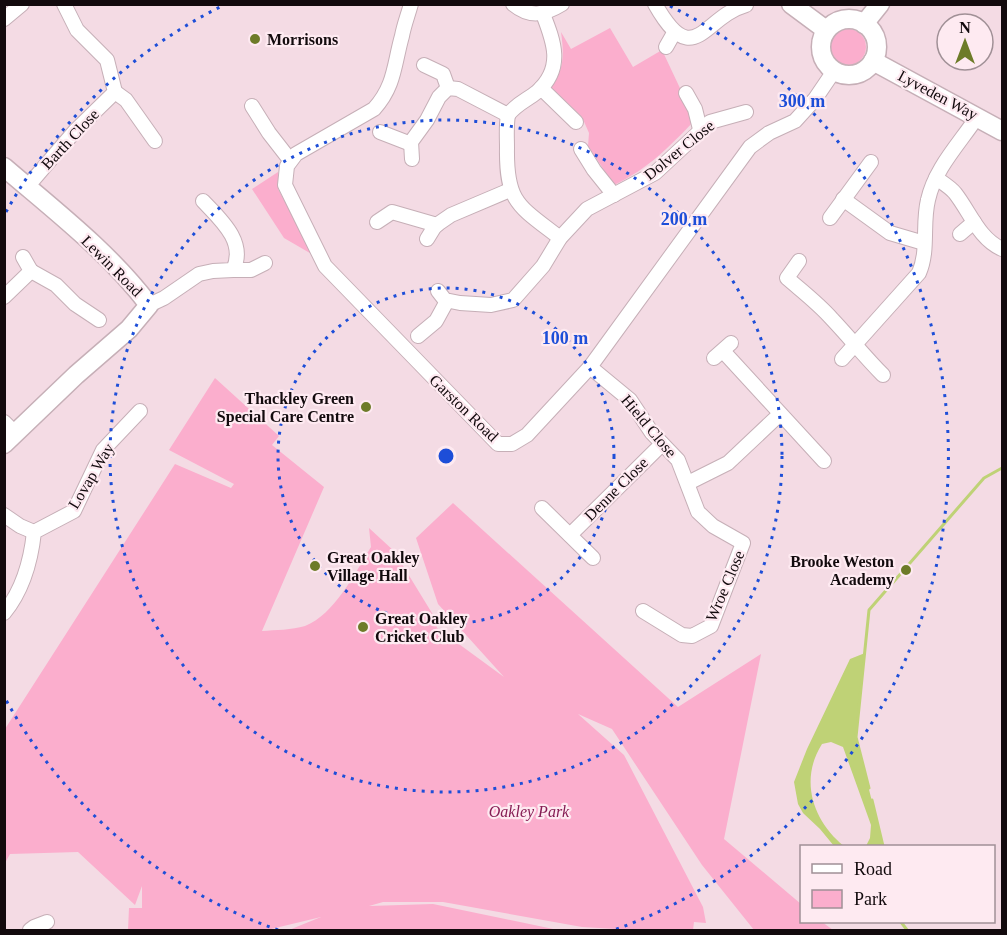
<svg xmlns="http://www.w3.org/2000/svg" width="1007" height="935" viewBox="0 0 1007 935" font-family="'Times New Roman',serif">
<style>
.green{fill:#fbaecd}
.water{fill:#bfd276}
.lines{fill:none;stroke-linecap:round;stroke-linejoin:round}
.stream{stroke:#bfd276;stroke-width:3}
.street-casing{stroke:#c6afb7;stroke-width:16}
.secondary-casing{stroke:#c6afb7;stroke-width:21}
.street{stroke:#fff;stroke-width:14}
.secondary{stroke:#fff;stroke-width:18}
.ring{fill:none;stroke:#1d4ed8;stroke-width:3;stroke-dasharray:3 6}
.poi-dot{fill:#6d7b28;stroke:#feeaf1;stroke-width:2}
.labels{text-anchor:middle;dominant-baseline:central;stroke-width:4.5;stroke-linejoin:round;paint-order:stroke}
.poi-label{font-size:16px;font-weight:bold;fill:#120a0d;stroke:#feeaf1;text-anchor:start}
.street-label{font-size:16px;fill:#120a0d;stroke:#feeaf1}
.park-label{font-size:16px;font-style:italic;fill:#861d54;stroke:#feeaf1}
.centre{fill:#1d4ed8;stroke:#feeaf1;stroke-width:3}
.ring-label{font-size:18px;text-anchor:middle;font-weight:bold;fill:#1d4ed8;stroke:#feeaf1;stroke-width:4.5;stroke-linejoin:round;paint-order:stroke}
</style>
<rect width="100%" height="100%" fill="#f4dbe4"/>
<!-- green -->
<g class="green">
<path d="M610,28L633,67L662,50L695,120C669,147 648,169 614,185L588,146L589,133L582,117L550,86C565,70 564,54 561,32L571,49Z"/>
<circle cx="848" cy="47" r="18"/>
<polygon points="278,172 278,189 315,256 284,238 252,189"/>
<path d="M215,378L279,436L272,445L324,487L262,631C275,630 292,630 305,626C334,615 355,573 371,547L369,528L394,551L435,618L437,628L504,677L438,604L416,538L453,503L678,707L761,654L724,839L801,904L802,922H822L833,930H754L702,865L612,729L578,714L624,755L703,907L706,923L694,922L693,930H634L582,927L443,902H383L369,906L433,904L558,930H289L321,917L267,930H128L129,908H142V886L135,905L78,852L10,854L5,863V729L175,464L231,488L234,484L169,450Z"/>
</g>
<!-- water -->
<path class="water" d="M865,653L856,737L883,846H866L870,838L871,825L843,747L831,742L822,744C799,780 813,821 844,846H834L820,829L803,813L798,804L794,782L807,749L850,659Z"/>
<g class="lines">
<!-- stream -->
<g class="stream">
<polyline points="869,788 856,737 869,610 984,478 1002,468"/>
<polyline points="872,800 883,846"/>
<polyline points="901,922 907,930"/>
</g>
<!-- street casing -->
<g class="street-casing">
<g id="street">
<path d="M411,4C408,15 404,25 402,36C394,64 395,86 374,109L296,154L287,166L285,185L325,266L498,444H512L527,435L590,367L750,147L769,133L795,121L815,99L834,71"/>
<path d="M513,4C530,18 544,15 562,4"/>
<path d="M655,4C694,73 703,17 746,5"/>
<polyline points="4,19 22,4"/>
<polyline points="666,47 674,33"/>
<polyline points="424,65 443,74 448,88"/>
<polyline points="541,88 576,122"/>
<polyline points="115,92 126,100 155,141"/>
<polyline points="686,93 695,109 700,129"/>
<polyline points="252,106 269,133 290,160"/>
<path d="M508,115C506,126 507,137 507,148C506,203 519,206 560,238"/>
<polyline points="380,132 411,144"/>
<polyline points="581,149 594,170 614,195"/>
<path d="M412,159L411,142L427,120L439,97L448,88L458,89L508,115C516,104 527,100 537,92C564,68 554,42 543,14"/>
<path d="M936,178C943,183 950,187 955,193C970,212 979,239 1002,249"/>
<polyline points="27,187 75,131 115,92 107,60 77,30 64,4"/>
<polyline points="843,199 890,233 924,243"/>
<polyline points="830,218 871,162"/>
<polyline points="377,222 392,212 437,225"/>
<polyline points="960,234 974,222"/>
<polyline points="427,239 435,226 451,215 510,190"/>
<polyline points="23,257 31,271"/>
<path d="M799,261L787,278C802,291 819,304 832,319C850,338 865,357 883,375"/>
<polyline points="233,270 251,270 265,263"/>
<polyline points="438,291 445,300 460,303 491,305 513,300 543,266 560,238 587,209 655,173 710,122 746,112"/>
<polyline points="4,297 31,271 56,285 75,304 99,320"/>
<path d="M149,305L164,298L199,274L213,271L233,270C247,242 220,219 203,201"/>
<polyline points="418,336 436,321 447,301"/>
<polyline points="723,351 824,461"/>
<polyline points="714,358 731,343"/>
<path d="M842,359L919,273C929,250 922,224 928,200C935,168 960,143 977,117"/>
<polyline points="590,367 630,400 652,433 678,460 698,512 713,526 743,543 711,626 692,636 682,635 643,611"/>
<polyline points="4,422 15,433"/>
<polyline points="688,483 728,463 780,414"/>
<polyline points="542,508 593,558"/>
<polyline points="4,515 20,526 34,532"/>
<polyline points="570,535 662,444"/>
<path d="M4,613C23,590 31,560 34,532L74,511L103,450L140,411"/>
<polyline points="30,930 34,927 47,922"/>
</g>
</g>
<!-- secondary casing -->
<g class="secondary-casing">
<g id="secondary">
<polyline points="791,4 826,30"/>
<circle cx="849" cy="47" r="28"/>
<polyline points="864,24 880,4"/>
<polyline points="873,61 1002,131"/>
<path d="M4,167C54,210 109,252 149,305L129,329L76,375L4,444"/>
</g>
</g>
<!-- street -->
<use href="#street" class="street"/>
<!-- secondary -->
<use href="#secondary" class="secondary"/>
</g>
<!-- distance rings -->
<g class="ring">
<circle cx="446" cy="456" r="168"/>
<circle cx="446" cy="456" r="336"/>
<path d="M278 930A503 503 0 0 1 6 700M6 212A503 503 0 0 1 222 6M670 6A503 503 0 0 1 614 930"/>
</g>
<!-- markers -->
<g class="poi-dot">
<circle cx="255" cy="39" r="6"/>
<circle cx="366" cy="407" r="6"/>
<circle cx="315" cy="566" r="6"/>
<circle cx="906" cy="570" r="6"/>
<circle cx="363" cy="627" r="6"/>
</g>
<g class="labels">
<!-- poi labels -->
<g class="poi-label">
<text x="267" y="39">Morrisons</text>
<text x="354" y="398" text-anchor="end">Thackley Green<tspan x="354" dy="18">Special Care Centre</tspan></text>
<text x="327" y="557">Great Oakley<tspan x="327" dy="18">Village Hall</tspan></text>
<text x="894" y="561" text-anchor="end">Brooke Weston<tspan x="894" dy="18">Academy</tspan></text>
<text x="375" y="618">Great Oakley<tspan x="375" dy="18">Cricket Club</tspan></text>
</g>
<!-- street labels -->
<g class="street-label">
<text transform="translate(938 95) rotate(28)">Lyveden Way</text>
<text transform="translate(70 139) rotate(-47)">Barth Close</text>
<text transform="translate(679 150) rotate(-39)">Dolver Close</text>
<text transform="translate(112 266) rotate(45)">Lewin Road</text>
<text transform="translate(464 408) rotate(44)">Garston Road</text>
<text transform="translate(649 426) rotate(50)">Hield Close</text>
<text transform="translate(91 476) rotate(-59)">Lovap Way</text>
<text transform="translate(616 489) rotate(-45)">Denne Close</text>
<text transform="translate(725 586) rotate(-67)">Wroe Close</text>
</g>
<!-- park labels -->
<g class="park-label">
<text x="529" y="811">Oakley Park</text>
</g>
</g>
<circle cx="446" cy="456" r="9" class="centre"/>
<g class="ring-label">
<text x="802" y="107">300 m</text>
<text x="684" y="225">200 m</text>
<text x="565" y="344">100 m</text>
</g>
<!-- border -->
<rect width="1007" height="935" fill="none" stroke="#120a0d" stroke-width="12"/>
<!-- legend -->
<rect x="800" y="845" width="195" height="78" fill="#feeaf1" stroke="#a09096" stroke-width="1.5"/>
<rect x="812" y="864" width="30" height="9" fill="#ffffff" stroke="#a09096" stroke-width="1.5"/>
<text x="854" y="875" font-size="18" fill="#120a0d">Road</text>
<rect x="812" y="890" width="30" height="18" fill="#fbaecd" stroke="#a09096" stroke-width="1.5"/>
<text x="854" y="905" font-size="18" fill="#120a0d">Park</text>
<!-- north arrow -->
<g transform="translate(965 42)"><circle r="28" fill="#feeaf1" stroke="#a09096" stroke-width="1.5"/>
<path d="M0-4.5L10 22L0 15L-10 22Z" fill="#6d7b28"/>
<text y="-9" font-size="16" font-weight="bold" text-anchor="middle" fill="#120a0d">N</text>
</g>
</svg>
